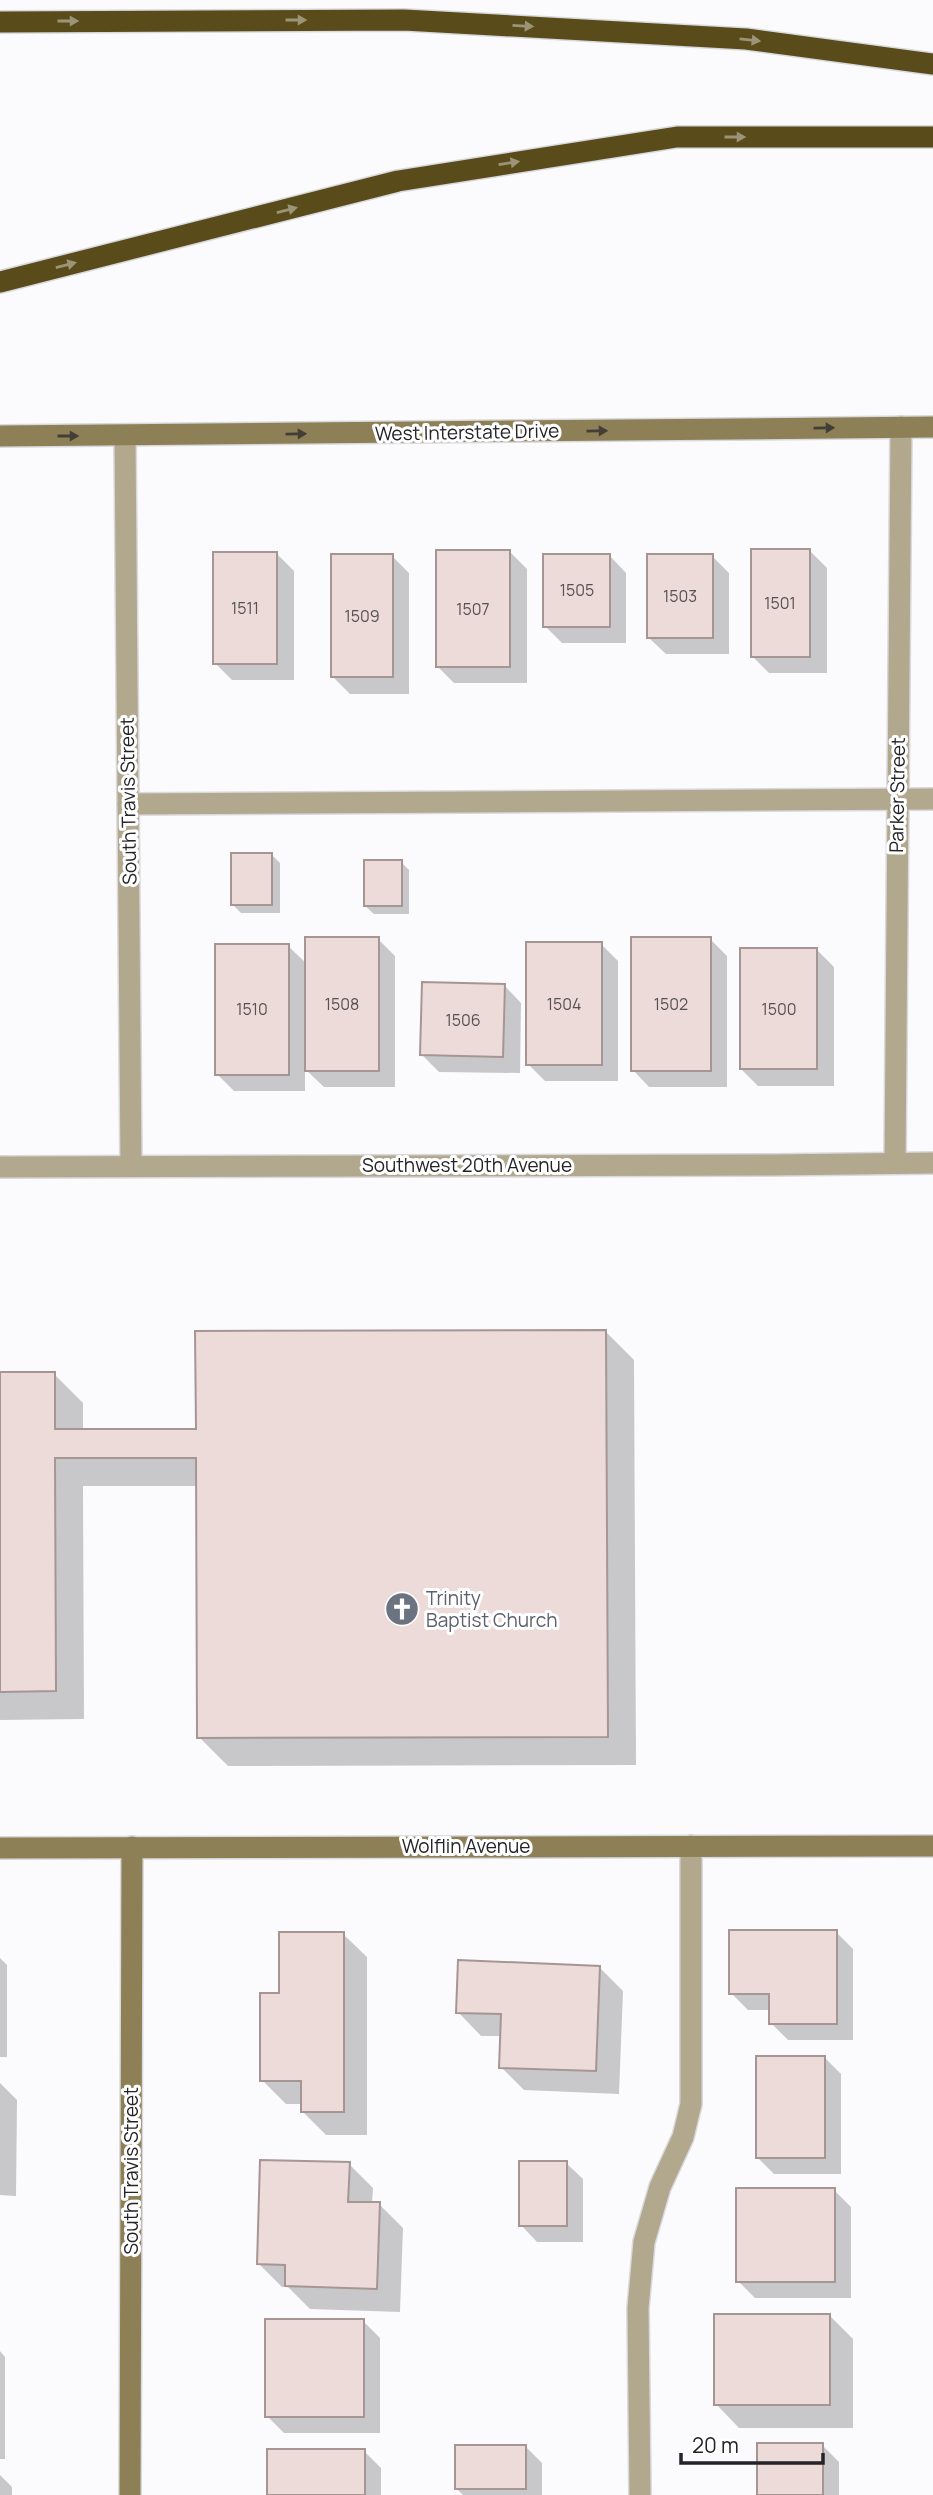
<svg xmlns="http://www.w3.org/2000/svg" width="933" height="2495" viewBox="0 0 933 2495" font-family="Manrope,sans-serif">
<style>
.shadow{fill:#0003}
.building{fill:#eddbd9;stroke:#a69693;stroke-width:2}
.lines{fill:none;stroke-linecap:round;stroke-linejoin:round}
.lane-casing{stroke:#d9d8dc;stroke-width:24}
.street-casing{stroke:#d9d8dc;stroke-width:24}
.secondary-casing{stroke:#d9d8dc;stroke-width:24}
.highway-casing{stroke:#d9d8dc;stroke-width:24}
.lane{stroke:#b1a88d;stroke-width:21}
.street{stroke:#b1a88d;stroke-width:21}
.secondary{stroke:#8d8057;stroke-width:21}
.highway{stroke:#5a4c1a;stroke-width:21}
.oneway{fill:#9c9476}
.oneway2{fill:#443f36}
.labels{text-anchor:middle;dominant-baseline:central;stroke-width:6;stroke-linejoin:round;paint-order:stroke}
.number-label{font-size:16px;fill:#565154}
.street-label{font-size:19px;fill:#242328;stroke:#fff}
.worship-label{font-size:19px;fill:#5b616d;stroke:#fff;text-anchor:start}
</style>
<rect width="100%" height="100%" fill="#fbfbfe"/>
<!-- shadow -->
<g class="shadow">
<polygon points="810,551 827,568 827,673 769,673 752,656"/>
<polygon points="510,552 527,569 527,683 454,683 438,667"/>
<polygon points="277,554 294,571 294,680 232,680 215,663"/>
<polygon points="392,556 409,573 409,694 350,694 333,677"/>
<polygon points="610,556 626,573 626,643 562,643 545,626"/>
<polygon points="712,556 729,573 729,654 666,654 649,638"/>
<polygon points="272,855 280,863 280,913 241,913 232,904"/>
<polygon points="401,862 409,870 409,914 374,914 365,906"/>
<polygon points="378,939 395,956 395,1087 324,1087 305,1069 305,1091 234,1091 217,1074 288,946 307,964"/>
<polygon points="710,939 727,956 727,1087 649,1087 633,1070"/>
<polygon points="601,944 618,961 618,1081 545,1081 528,1064"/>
<polygon points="817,950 834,967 834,1086 758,1086 741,1069"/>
<polygon points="505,986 521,1003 520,1073 439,1072 422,1055"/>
<polygon points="606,1332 634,1360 636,1765 228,1766 199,1737 198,1486 83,1486 84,1719 0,1720 0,1374 54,1374 83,1403 83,1430 198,1430"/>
<polygon points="836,1932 853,1949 853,2040 788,2040 771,2023 771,2010 748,2010 731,1993"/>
<polygon points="343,1934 367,1957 367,2135 326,2135 302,2111 302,2104 286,2104 262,2080"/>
<polygon points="0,1958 7,1965 7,2057 0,2057"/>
<polygon points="599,1967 623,1991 619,2094 524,2090 501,2067 502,2036 481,2036 458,2012"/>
<polygon points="824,2057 841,2074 841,2174 774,2174 757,2157"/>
<polygon points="0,2083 17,2100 16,2196 0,2195"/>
<polygon points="566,2163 583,2179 583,2242 537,2242 521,2225"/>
<polygon points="349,2164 373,2188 372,2204 379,2204 403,2228 400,2312 310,2309 288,2287 282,2287 259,2264"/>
<polygon points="834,2190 851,2207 851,2298 755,2298 738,2281"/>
<polygon points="829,2315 853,2339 853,2428 739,2428 716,2404"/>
<polygon points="363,2321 380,2338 380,2433 284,2433 267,2416"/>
<polygon points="0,2351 5,2357 5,2459 0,2459"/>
<polygon points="822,2445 839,2462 839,2495 759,2495"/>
<polygon points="525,2446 542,2463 542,2495 463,2495 457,2489"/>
<polygon points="364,2451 381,2468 381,2495 269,2495"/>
<polygon points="0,2475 12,2487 12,2495 0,2495"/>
</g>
<!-- building -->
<g class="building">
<rect x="751" y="549" width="59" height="108"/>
<rect x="436" y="550" width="74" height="117"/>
<rect x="213" y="552" width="64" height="112"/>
<rect x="331" y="554" width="62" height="123"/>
<rect x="543" y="554" width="67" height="73"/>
<rect x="647" y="554" width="66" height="84"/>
<rect x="231" y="853" width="41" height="52"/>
<rect x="364" y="860" width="38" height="46"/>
<rect x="305" y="937" width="74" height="134"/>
<rect x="631" y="937" width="80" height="134"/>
<rect x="526" y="942" width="76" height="123"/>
<rect x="215" y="944" width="74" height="131"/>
<rect x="740" y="948" width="77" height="121"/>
<polygon points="422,982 505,984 503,1057 420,1055"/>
<polygon points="606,1330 608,1737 197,1738 196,1458 55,1458 56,1691 0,1692 0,1372 55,1372 55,1429 196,1429 195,1331"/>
<polygon points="729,1930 837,1930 837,2024 769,2024 769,1994 729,1994"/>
<polygon points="279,1932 344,1932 344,2112 301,2112 301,2081 260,2081 260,1993 279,1993"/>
<polygon points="458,1960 600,1966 596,2071 499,2068 501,2014 456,2013"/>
<rect x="756" y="2056" width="69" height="102"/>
<polygon points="260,2160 350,2162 348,2202 380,2202 377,2289 285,2286 285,2265 257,2264"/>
<rect x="519" y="2161" width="48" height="65"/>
<rect x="736" y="2188" width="99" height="94"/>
<rect x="714" y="2314" width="116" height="91"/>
<rect x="265" y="2319" width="99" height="98"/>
<rect x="757" y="2443" width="66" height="52"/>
<rect x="455" y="2445" width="71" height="44"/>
<rect x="267" y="2449" width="98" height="46"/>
</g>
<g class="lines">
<!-- lane casing -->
<g class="lane-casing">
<g id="lane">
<polyline points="128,804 933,799"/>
<polyline points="640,2495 638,2308 644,2242 660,2187 683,2137 691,2104 691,1846"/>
</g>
</g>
<!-- street casing -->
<g class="street-casing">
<g id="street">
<polyline points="125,436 131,1166"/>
<polyline points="895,1163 901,427"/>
<polyline points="0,1167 772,1165 933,1163"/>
</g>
</g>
<!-- secondary casing -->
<g class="secondary-casing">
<g id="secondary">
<polyline points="0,436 933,427"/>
<polyline points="0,1848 933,1846"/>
<polyline points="130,2495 132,1847"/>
</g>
</g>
<!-- highway casing -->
<g class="highway-casing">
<g id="highway">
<polyline points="0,22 404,20 746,39 933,64"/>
<polyline points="0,282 398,181 677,137 933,137"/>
</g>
</g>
<!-- lane -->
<use href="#lane" class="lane"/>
<!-- street -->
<use href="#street" class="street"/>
<!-- secondary -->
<use href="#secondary" class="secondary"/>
<!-- highway -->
<use href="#highway" class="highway"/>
</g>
<!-- one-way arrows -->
<defs><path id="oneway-solid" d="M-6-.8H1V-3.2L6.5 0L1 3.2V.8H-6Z" transform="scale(1.75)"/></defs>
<g class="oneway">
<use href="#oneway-solid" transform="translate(296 20)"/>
<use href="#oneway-solid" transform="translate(68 21)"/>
<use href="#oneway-solid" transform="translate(523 26) rotate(3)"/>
<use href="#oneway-solid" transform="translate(750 40) rotate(6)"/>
<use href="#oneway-solid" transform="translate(735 137)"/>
<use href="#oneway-solid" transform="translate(509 163) rotate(-9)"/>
<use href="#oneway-solid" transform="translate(287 210) rotate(-14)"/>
<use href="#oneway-solid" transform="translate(66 265) rotate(-14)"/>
</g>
<g class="oneway2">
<use href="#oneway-solid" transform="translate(824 428) rotate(-1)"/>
<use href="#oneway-solid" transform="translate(597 431) rotate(-1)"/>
<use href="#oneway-solid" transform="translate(296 434) rotate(-1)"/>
<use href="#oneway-solid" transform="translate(68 436)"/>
</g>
<!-- icons -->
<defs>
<g id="church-disc" transform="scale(1.75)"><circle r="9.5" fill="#6b7280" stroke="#fff"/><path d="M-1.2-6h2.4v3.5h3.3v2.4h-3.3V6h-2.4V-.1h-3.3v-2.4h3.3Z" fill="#fff"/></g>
</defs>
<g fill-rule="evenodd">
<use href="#church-disc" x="402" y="1609"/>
</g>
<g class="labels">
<!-- number labels -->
<g class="number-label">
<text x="577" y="590">1505</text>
<text x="680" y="596">1503</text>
<text x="780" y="603">1501</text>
<text x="245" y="608">1511</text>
<text x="473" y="609">1507</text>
<text x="362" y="616">1509</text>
<text x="342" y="1004">1508</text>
<text x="564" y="1004">1504</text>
<text x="671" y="1004">1502</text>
<text x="252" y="1009">1510</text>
<text x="779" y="1009">1500</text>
<text x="463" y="1020">1506</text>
</g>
<!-- street labels -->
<g class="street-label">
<text transform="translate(467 432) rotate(-1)">West Interstate Drive</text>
<text transform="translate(897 795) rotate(-89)">Parker Street</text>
<text transform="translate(128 801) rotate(-91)">South Travis Street</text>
<text x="467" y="1165">Southwest 20th Avenue</text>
<text x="466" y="1846">Wolflin Avenue</text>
<text transform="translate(131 2171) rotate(-90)">South Travis Street</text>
</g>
<!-- worship labels -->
<g class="worship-label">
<text x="426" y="1598">Trinity<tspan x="426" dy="22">Baptist Church</tspan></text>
</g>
</g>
<!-- scale -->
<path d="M681 2453v10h142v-10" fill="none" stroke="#242328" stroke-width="3.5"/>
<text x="692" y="2453" font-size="21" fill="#242328" stroke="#ffffff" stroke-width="5" paint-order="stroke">20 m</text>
</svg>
